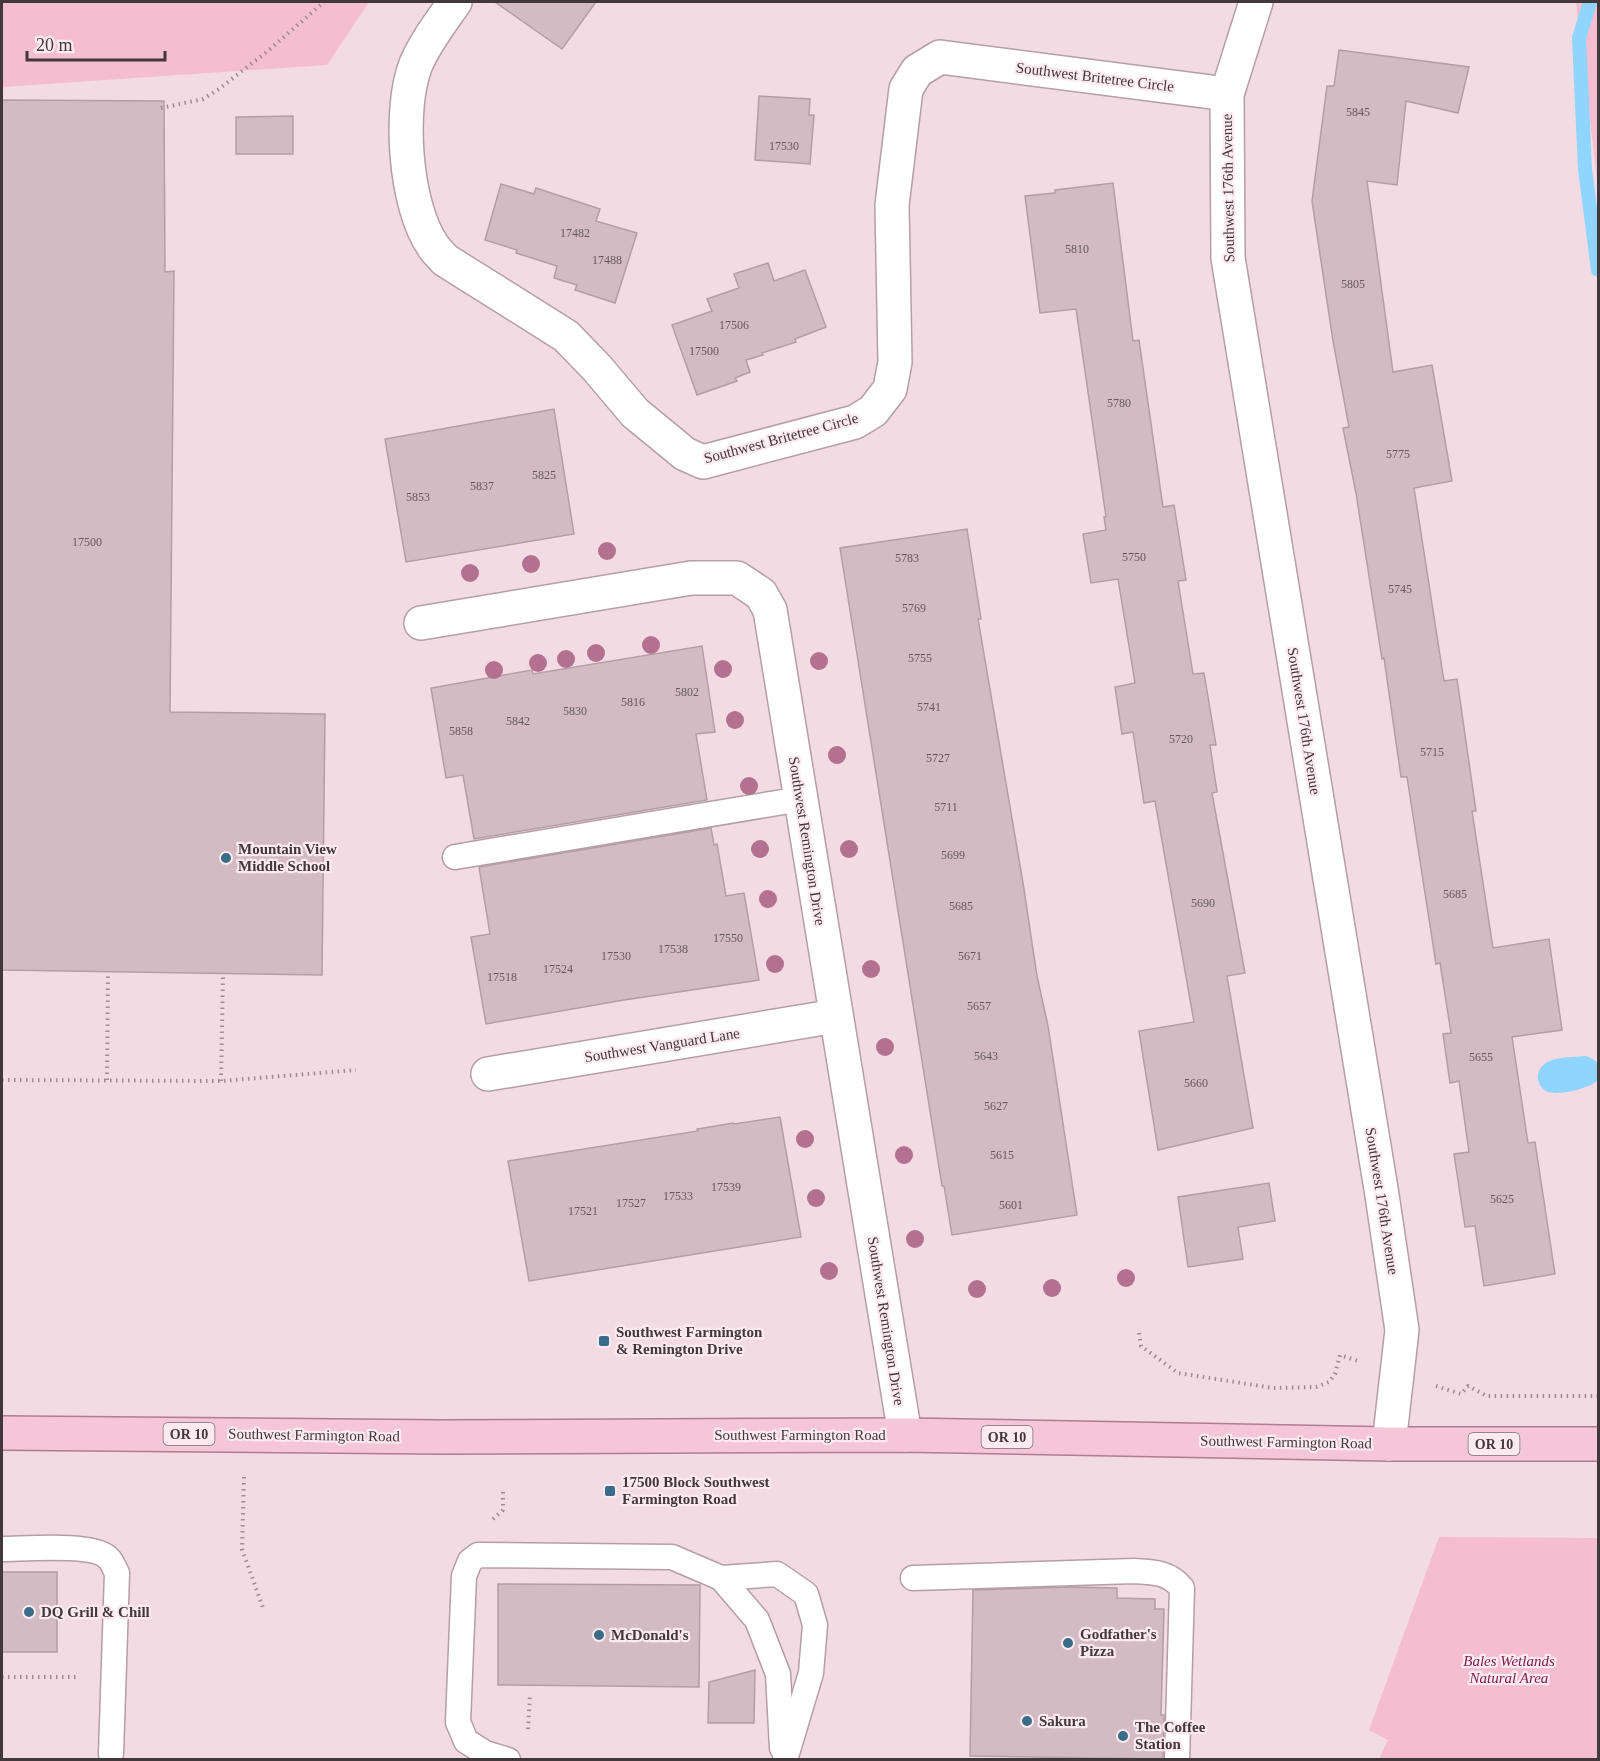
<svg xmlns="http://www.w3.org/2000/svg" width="1600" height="1761" viewBox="0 0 1600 1761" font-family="'Times New Roman',serif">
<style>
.green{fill:#f4bdd0}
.water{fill:#90d5fd}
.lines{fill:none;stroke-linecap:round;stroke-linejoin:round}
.stream{stroke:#90d5fd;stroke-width:14}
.building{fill:#d2bbc2;stroke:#b49ea5;stroke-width:1.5}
.service-casing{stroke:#b59ea5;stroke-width:27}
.minor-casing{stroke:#b59ea5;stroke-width:36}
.primary-casing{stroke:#b07c8f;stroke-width:36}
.path{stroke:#9e8c92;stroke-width:4;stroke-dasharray:1.5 4.5;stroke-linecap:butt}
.service{stroke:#fff;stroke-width:24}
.minor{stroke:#fff;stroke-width:33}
.primary{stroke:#f4c6d7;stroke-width:33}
.tree{fill:#b3718f}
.poi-dot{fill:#386c88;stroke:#fdeaf0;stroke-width:2}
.labels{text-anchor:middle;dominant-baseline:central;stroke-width:4.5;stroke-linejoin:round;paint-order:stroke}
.number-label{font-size:12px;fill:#66595d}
.shield{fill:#fdeaf0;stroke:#7a6d71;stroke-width:1.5}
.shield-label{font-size:14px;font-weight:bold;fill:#42383b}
.street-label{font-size:15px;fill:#42383b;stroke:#fdeaf0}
.poi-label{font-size:15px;font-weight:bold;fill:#42383b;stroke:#fdeaf0;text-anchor:start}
.park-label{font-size:15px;font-style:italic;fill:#7e1a4a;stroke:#fdeaf0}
</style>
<rect width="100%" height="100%" fill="#f3dbe3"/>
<!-- green -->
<g class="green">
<polygon points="2,2 369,2 327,65 2,87"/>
<polygon points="1576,2 1598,2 1598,188"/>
<polygon points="1439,1537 1598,1538 1598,1759 1379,1759 1388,1740 1369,1730"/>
</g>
<!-- water -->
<path class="water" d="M1586,1056L1593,1059L1598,1063V1080C1591,1088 1557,1097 1546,1091C1541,1088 1537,1081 1538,1075C1541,1055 1570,1058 1586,1056Z"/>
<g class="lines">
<!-- stream -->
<polyline class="stream" points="1590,2 1579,38 1585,169 1598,270"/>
</g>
<!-- building -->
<g class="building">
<polygon points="495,2 596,2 562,49"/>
<polygon points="1339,50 1469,67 1458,113 1406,101 1397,185 1367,181 1393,372 1432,365 1452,481 1414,488 1444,681 1457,679 1476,811 1472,811 1493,948 1549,939 1562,1030 1512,1037 1528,1143 1535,1142 1555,1274 1484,1286 1475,1226 1465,1227 1454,1154 1469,1152 1459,1081 1450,1083 1443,1034 1451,1033 1440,963 1436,964 1407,777 1401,777 1384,658 1382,659 1356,493 1343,428 1349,427 1333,341 1312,201 1327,86 1334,86"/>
<polygon points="759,96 810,99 809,115 814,115 810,164 755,160"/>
<polygon points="2,100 164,101 165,272 174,271 170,712 325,714 322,975 2,970"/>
<polygon points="293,116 293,154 236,154 236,117"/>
<polygon points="1113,183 1133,341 1139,340 1163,507 1174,505 1186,580 1178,581 1193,674 1204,673 1216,745 1210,745 1217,792 1212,793 1245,973 1227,976 1253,1128 1158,1150 1139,1031 1194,1022 1155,801 1144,803 1133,732 1122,734 1115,687 1135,683 1118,579 1091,583 1083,534 1106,530 1104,517 1106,517 1076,309 1040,313 1025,196 1055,193 1055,190"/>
<polygon points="501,184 534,194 536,188 600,209 596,221 637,233 615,303 575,290 577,285 554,278 557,266 516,253 517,250 485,240"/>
<polygon points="768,263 774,281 805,270 826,327 795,339 796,342 762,353 763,355 746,360 750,372 735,378 737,381 697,395 672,325 712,311 707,299 739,288 734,274"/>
<polygon points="554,409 574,534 406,562 385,439"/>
<polygon points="967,529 981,619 978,619 1023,883 1037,976 1048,1026 1077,1215 952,1235 944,1186 942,1186 840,548"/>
<polygon points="702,646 715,732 696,734 707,800 474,839 463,775 446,778 431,688 532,670 533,674"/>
<polygon points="711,828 714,845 717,844 726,896 744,893 759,980 624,1000 486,1024 471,937 490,934 479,867"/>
<polygon points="780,1117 801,1237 529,1281 508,1161 698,1131 697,1129 733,1123 734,1124"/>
<polygon points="1269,1183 1275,1221 1238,1227 1243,1259 1188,1267 1178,1197"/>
<rect x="2" y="1572" width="55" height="80"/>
<polygon points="498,1584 700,1585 699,1687 498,1685"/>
<polygon points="1070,1587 1117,1588 1117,1598 1155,1599 1155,1609 1164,1609 1161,1715 1164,1715 1163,1759 970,1756 973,1590"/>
<polygon points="755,1670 754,1723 708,1723 709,1682"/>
</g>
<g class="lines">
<!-- service casing -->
<g class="service-casing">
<g id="service">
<polyline points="455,857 801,799"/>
<path d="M2,1549C24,1549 92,1543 107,1557C112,1560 114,1568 117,1573L111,1754"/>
<polyline points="721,1578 757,1620 778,1674 782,1748"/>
<path d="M913,1578L1134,1571C1153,1572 1169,1572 1182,1588L1177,1760"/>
<polyline points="508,1760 485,1753 466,1741 458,1722 464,1576 470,1561 478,1555 672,1557 721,1578 777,1574 806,1594 815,1625 811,1673 785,1760"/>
</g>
</g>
<!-- minor casing -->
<g class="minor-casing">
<g id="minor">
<path d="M455,2C441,22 426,41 416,64C398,109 405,206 433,246C436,251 441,255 445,260L566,336L597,368L635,413L685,454L703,462L855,422L873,411L890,389L895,362L892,205L906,89L917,71L940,57L1227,94"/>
<polyline points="1256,2 1227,94 1228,258 1382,1195 1402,1330 1389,1444"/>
<polyline points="421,623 691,578 737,578 761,594 770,610 905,1435"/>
<polyline points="488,1074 836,1016"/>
</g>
</g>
<!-- primary casing -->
<g class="primary-casing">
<polyline id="primary" points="2,1433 441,1437 905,1435 1389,1444 1598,1444"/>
</g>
<!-- path -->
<g class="path">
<polyline points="161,108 203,99 219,89 269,50 324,2"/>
<polyline points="2,1080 221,1081 356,1070"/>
<polyline points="107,1080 108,972"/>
<polyline points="221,1081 223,974"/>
<polyline points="1139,1333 1141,1346 1178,1373 1273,1388 1316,1387 1329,1382 1335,1374 1340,1355 1358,1361"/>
<polyline points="1436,1386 1461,1394 1468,1386 1487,1396 1598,1396"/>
<polyline points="244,1477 242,1549 263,1608"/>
<polyline points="493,1519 503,1510 503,1492"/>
<polyline points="2,1677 76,1677"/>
<polyline points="528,1729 530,1695"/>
</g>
<!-- service -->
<use href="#service" class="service"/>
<!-- minor -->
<use href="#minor" class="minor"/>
<!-- primary -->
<use href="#primary" class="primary"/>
</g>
<!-- trees -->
<g class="tree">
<circle cx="607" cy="551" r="9"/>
<circle cx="531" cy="564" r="9"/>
<circle cx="470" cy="573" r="9"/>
<circle cx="651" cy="645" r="9"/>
<circle cx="596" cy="653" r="9"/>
<circle cx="566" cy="659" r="9"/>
<circle cx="819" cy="661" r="9"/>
<circle cx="538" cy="663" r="9"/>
<circle cx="723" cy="669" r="9"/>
<circle cx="494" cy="670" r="9"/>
<circle cx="735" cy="720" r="9"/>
<circle cx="837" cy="755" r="9"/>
<circle cx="749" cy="786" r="9"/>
<circle cx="760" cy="849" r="9"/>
<circle cx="849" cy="849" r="9"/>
<circle cx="768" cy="899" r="9"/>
<circle cx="775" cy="964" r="9"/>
<circle cx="871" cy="969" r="9"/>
<circle cx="885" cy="1047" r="9"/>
<circle cx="805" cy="1139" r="9"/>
<circle cx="904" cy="1155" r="9"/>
<circle cx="816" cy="1198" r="9"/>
<circle cx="915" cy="1239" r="9"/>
<circle cx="829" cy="1271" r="9"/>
<circle cx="1126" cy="1278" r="9"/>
<circle cx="1052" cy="1288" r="9"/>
<circle cx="977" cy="1289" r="9"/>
</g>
<!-- markers -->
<g class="poi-dot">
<circle cx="226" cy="858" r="6"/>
<rect x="598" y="1335" width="12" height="12" rx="3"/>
<rect x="604" y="1485" width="12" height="12" rx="3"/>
<circle cx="29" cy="1612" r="6"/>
<circle cx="599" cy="1635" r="6"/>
<circle cx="1068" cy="1643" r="6"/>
<circle cx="1027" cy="1721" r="6"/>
<circle cx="1123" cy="1736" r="6"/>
</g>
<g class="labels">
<!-- number labels -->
<g class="number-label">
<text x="1358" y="112">5845</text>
<text x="784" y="146">17530</text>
<text x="575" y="233">17482</text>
<text x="1077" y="249">5810</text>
<text x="607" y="260">17488</text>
<text x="1353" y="284">5805</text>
<text x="734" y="325">17506</text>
<text x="704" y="351">17500</text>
<text x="1119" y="403">5780</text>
<text x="1398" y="454">5775</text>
<text x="544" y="475">5825</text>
<text x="482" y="486">5837</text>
<text x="418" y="497">5853</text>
<text x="87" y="542">17500</text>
<text x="1134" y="557">5750</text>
<text x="907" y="558">5783</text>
<text x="1400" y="589">5745</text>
<text x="914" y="608">5769</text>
<text x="920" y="658">5755</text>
<text x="687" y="692">5802</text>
<text x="633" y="702">5816</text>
<text x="929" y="707">5741</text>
<text x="575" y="711">5830</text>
<text x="518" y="721">5842</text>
<text x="461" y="731">5858</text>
<text x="1181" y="739">5720</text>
<text x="1432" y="752">5715</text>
<text x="938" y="758">5727</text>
<text x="946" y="807">5711</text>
<text x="953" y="855">5699</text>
<text x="1455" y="894">5685</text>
<text x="1203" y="903">5690</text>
<text x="961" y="906">5685</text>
<text x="728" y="938">17550</text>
<text x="673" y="949">17538</text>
<text x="616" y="956">17530</text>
<text x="970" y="956">5671</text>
<text x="558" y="969">17524</text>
<text x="502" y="977">17518</text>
<text x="979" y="1006">5657</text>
<text x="986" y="1056">5643</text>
<text x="1481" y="1057">5655</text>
<text x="1196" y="1083">5660</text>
<text x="996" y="1106">5627</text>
<text x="1002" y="1155">5615</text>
<text x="726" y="1187">17539</text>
<text x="678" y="1196">17533</text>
<text x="1502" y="1199">5625</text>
<text x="631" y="1203">17527</text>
<text x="1011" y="1205">5601</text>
<text x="583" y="1211">17521</text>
</g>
<!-- shield labels -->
<g class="shield">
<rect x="163.5" y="1423" width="51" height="22" rx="4.5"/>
<rect x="981.5" y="1426" width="51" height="22" rx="4.5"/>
<rect x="1468.5" y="1433" width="51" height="22" rx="4.5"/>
</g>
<g class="shield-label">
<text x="189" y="1434">OR 10</text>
<text x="1007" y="1437">OR 10</text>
<text x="1494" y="1444">OR 10</text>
</g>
<!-- street labels -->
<g class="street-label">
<text transform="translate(1095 77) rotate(7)">Southwest Britetree Circle</text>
<text transform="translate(1228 188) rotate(-91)">Southwest 176th Avenue</text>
<text transform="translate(781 438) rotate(-15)">Southwest Britetree Circle</text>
<text transform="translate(1304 721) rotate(81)">Southwest 176th Avenue</text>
<text transform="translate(807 841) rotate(81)">Southwest Remington Drive</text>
<text transform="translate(662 1045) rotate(-9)">Southwest Vanguard Lane</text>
<text transform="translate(1382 1201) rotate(81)">Southwest 176th Avenue</text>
<text transform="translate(886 1321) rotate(81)">Southwest Remington Drive</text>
<text transform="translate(314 1435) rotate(1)">Southwest Farmington Road</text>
<text x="800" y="1435">Southwest Farmington Road</text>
<text transform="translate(1286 1442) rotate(1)">Southwest Farmington Road</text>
</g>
<!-- poi labels -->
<g class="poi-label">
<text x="238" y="849">Mountain View<tspan x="238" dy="17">Middle School</tspan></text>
<text x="616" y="1332">Southwest Farmington<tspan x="616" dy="17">&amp; Remington Drive</tspan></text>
<text x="622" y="1482">17500 Block Southwest<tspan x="622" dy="17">Farmington Road</tspan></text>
<text x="41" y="1612">DQ Grill &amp; Chill</text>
<text x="1080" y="1634">Godfather's<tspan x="1080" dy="17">Pizza</tspan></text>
<text x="611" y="1635">McDonald's</text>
<text x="1039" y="1721">Sakura</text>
<text x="1135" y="1727">The Coffee<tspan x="1135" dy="17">Station</tspan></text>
</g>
<!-- park labels -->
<g class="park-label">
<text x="1509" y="1661">Bales Wetlands<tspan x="1509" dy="17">Natural Area</tspan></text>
</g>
</g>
<!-- border -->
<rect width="1600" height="1761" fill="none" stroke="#42383b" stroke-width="6"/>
<!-- scale -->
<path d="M27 51v9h138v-9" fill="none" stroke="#42383b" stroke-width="3"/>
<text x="36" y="51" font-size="18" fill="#42383b" stroke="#fdeaf0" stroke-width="4.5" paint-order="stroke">20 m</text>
</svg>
